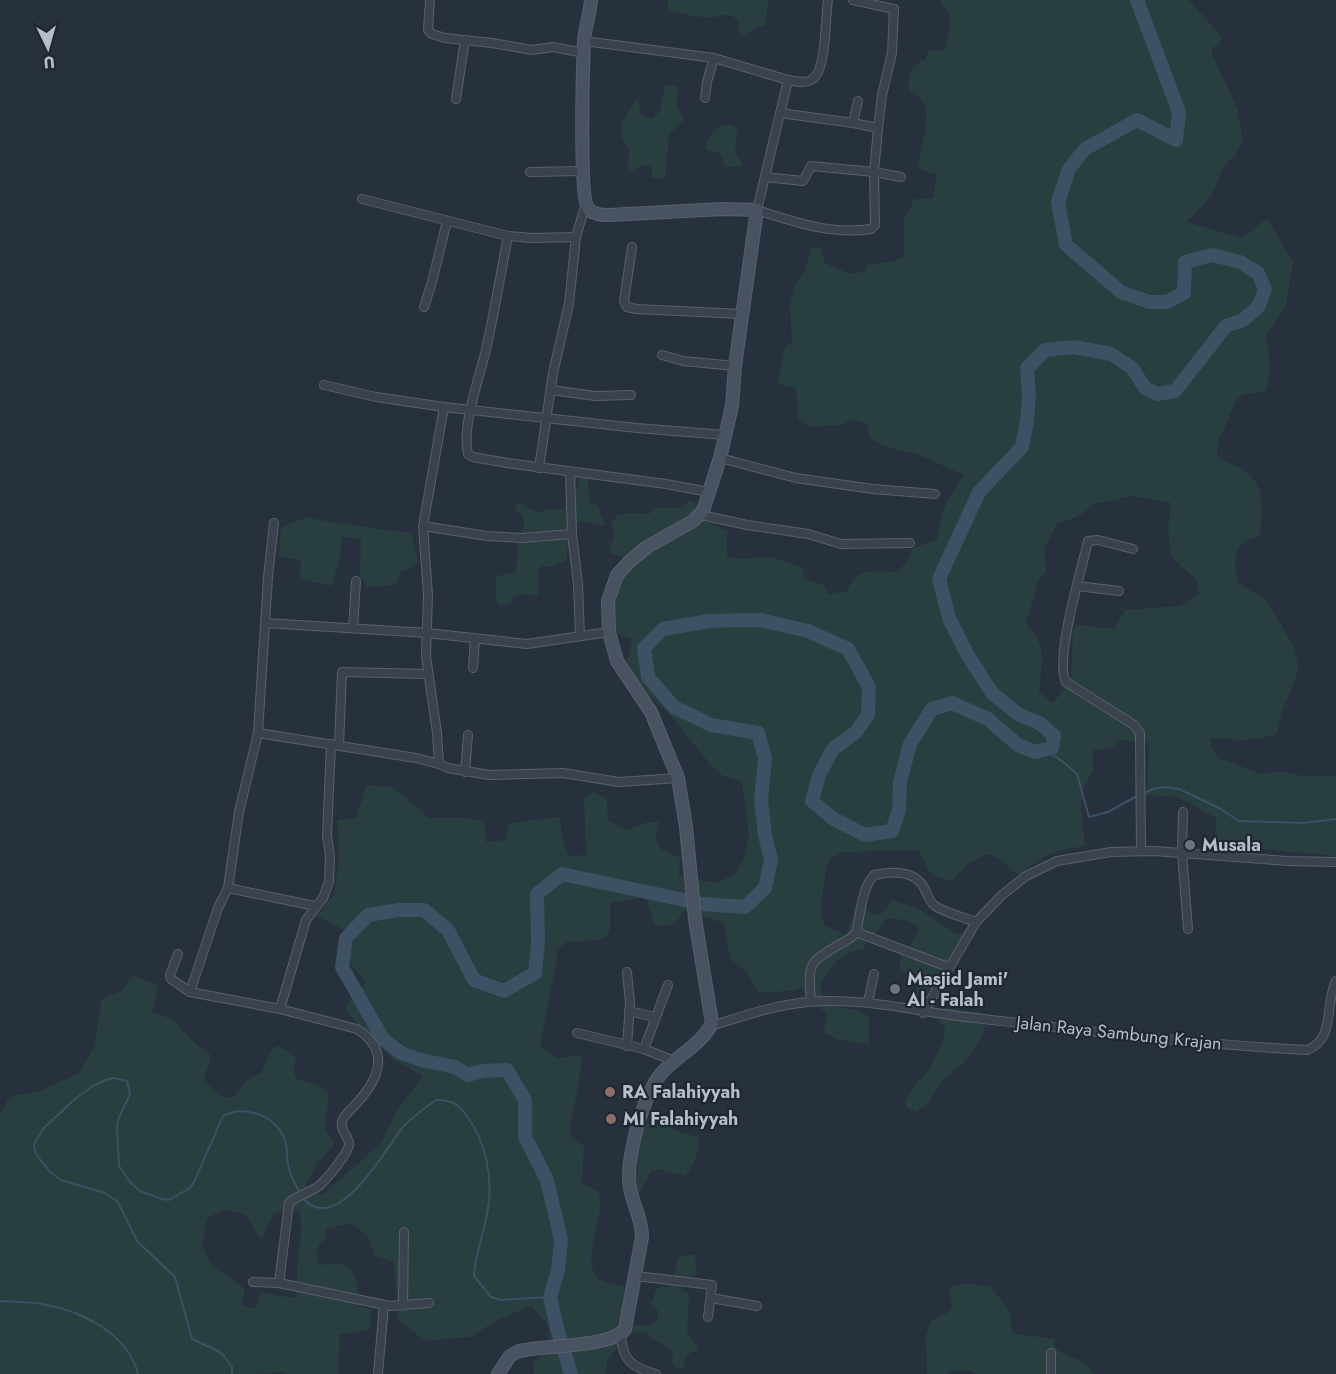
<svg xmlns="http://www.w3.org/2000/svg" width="1336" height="1374" viewBox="0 0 1336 1374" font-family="Jost,sans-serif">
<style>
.green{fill:#293e3f;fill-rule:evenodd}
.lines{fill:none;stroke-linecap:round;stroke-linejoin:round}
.stream{stroke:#3d5064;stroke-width:2}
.river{stroke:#3d5064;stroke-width:14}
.minor-casing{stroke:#58616b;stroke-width:10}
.secondary-casing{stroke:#58616b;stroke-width:14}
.minor{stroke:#3a434d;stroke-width:8}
.secondary{stroke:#485260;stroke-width:12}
.worship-dot{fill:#6b7280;stroke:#1f2832;stroke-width:2}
.education-dot{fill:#8d6e63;stroke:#1f2832;stroke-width:2}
.labels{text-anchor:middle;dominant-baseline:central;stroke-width:4.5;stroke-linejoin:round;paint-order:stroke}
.poi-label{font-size:18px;font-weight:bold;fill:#b6bec8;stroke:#1f2832;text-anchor:start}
.street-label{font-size:18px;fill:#b6bec8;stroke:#1f2832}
</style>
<rect width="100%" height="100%" fill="#26313d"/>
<!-- green -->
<g class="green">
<path d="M668,0H768L766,25L752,30L744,37L740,36C738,31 740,22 735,18C728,12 719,17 712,18C702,18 678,13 668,11Z"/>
<path d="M939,0H1189L1221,36L1220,45L1213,47L1212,54L1237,108L1243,140L1237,153L1222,169L1212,195L1187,222L1242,238L1267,218L1293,262L1286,306L1265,338C1271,356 1271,374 1266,391L1243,395L1237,399L1219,440L1217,456C1223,461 1231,463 1238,467C1267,482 1263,508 1259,537L1252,538L1239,547L1235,562L1238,583L1266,600L1294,646L1298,666L1297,674L1283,709L1277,733C1264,739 1245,741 1231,739C1223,739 1219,737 1211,739L1210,746L1220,758L1258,773L1282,772L1304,776H1336V856L1228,846L1215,841L1216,818L1178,797L1147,795L1149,742L1115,740L1116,748L1093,750V772L1084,785L1081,807L1085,846C1051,851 1047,853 1019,875C1008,868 1001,858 987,854L968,864L952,880C926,878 930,869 918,850L843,852L830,859L826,869L821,908L824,925L845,935L854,916V906L867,910L875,915L885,910L892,900L921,910L955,933L963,935L933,983L921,1006L914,1001L919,979L901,971C897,955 904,956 911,945C914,940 917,932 919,927L905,920L887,918L873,938L867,941L863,950C841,950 831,968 820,985L825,1005L860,1011L869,1018V1045L836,1039L823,1032L826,1023L827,1014L804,994L801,987L795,991L758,992L747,973L730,958L724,923L684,911L675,924L660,926L654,924L646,897L610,903V928L607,936L600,940L567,942L556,951L557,958L540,1046L558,1058L583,1055L569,1136L584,1146L582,1183L598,1191C611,1223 561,1281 623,1286L625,1300L624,1323C635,1326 647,1328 657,1322L658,1311L651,1304L657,1288L670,1286L679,1257L695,1254L697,1274L693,1277H683L681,1289L689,1294L687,1334L697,1346V1352H691L686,1357L683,1369L676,1368L672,1364L673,1352L662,1343L650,1339L649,1334L643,1332L633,1333L626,1338L607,1360L606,1374H534V1362L543,1353L550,1335L546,1322L531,1306L497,1320L471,1337L424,1341L398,1319L394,1262L374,1256L369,1238L351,1223L326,1229V1238C316,1246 316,1252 318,1265C324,1265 331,1263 338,1264C359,1266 359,1291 359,1307L372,1309L369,1329L339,1335C342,1348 335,1360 339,1374H287L280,1372L254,1374H0V1115L8,1099L15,1095L37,1092L79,1073L95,1045L101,1001C107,995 114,996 120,991C127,987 127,980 135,976L156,984L158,991L152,1011C158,1016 168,1016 174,1021C188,1034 193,1044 210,1054C211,1064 205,1070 204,1080C241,1120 231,1080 261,1074L272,1048L279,1046L292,1053L296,1058L294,1072L297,1079L317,1085L329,1094L325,1128L334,1145L318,1162L306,1185L322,1195L381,1143L398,1109L423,1076L392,1059L347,1012L345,1006L366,982L349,963L353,942L344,930L317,916L334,894L339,857L337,820L356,818L367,785L393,787L429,818H466L484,821L486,842L506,840L509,823L560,817L562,835L568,856L586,855L584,798L594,792L607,799L608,820L626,830L648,822H659L655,839L661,849L680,858L679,876L717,883L736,873L744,858L749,837L742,782L723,776L714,769L671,716L648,694L626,662L633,639L617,634C608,613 617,586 629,567L621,557L611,553L609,550L615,533L611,526L616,516L630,513L649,514C660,499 672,517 690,500L696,504L701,520L713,524L727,532V557C742,560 746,558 760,557C774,556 788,562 802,567L805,579L825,586L828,594L847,591C849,587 851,581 854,578C865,568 885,572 898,572L907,561L912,549L937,539C942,508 947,500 964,475L917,454L883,446L870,438L867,424L851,419L843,425L809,427L798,419L796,388L778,384L785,346L792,342L790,306L795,285L805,271L811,248L820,247L825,263C840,269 848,277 865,271L868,265L897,260L904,256V217L909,212L914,199L933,198L937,174L923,171L918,166C920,142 940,104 910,92C906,76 909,65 925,60L928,51L945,50L951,16ZM1132,496L1171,503L1168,528L1171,557L1197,581L1199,594L1179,606L1125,610L1114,629L1079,625L1073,628L1071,679L1053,703L1039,692C1041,662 1049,647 1026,624L1038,582L1047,570L1044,549L1058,523L1077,517L1095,504ZM223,1210C229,1211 238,1212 244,1215C253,1220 252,1233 262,1239L274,1213L299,1211C303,1227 300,1239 298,1255C297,1267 297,1281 297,1294L294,1298L261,1293L256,1308L242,1306L245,1289L210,1263L202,1245L207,1218Z"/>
<polygon points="670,85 677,86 679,89 676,103 684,120 669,135 665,179 652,178 652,167 640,165 635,172 628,170 629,150 622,138 621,124 636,99 639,100 640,115 652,119 660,111 665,86"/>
<path d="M723,125H733L737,130L735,153L741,161V166L728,167L724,165C720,150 722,154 707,150L705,147L713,131Z"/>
<path d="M580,478L588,479L590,502L598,506L605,526C592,523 580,519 568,526L567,561L549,567L542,566L538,570L539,593L536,596L525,594L513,597L510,604L499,606L496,599V576L516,572L518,545L524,525L523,515L517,511L515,505L521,502L526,507L540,513L546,509L562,510L575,500L578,482Z"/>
<polygon points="308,517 330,522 411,533 418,561 414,567 401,572 395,585 367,587 360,575 361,539 342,537 340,555 332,586 300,579 301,561 279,556 281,527"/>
<path d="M948,1008L978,1012L984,1015V1033L977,1045L963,1063L944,1079L927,1105L916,1112L907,1108L905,1102L916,1083L930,1069L944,1038L945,1027L936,1019C938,1010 940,1009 948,1008Z"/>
<path d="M666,1123L677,1131L698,1137C701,1148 693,1168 685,1176L657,1169L651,1171L640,1193L636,1189L639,1152L646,1124Z"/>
<path d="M969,1284L990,1286L1009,1310L1011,1317V1331L1018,1334L1054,1339C1053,1361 1085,1352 1093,1374H976L972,1371L949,1370L948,1374H927L926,1334L931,1321L950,1311L952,1304L949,1290L954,1285Z"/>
</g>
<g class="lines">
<!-- stream -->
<g class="stream">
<polyline points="1045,750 1062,761 1077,774 1089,817 1108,812 1137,796"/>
<polyline points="1142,794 1156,788 1166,787 1179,789 1219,808 1239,821 1303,823 1336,819"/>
<path d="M303,1198C337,1238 386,1148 403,1127C413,1116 424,1109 436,1100C453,1099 460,1106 469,1119C486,1144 493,1178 488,1208C485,1231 475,1253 474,1276L491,1297L501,1300L550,1297"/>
<path d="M0,1301C14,1302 28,1302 42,1304C81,1311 127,1332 138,1374"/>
<path d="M232,1374V1367L224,1356L218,1351L192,1339L175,1277L137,1241L118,1202L105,1193L61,1180L49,1171L36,1154L34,1146L36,1140L44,1128L76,1098L93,1086L106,1080L113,1078L127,1081L130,1094L118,1120L117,1127L119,1166L130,1182L140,1191L162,1199L169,1200L190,1188L194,1182L223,1116C233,1110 243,1110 254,1113C270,1117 282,1128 286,1144C288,1149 286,1154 287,1158C288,1171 294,1182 300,1193"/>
</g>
<!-- river -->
<polyline class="river" points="571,1374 557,1328 550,1297 558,1270 561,1240 547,1180 525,1137 525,1100 507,1070 482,1071 468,1075 455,1067 421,1060 401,1053 383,1039 342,967 346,938 368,915 399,910 424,910 448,930 474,980 504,991 535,973 538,942 537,894 562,874 703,904 745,907 765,888 771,860 765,835 761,800 765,758 758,733 711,725 674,707 648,677 644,648 663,629 709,621 761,620 808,631 848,649 869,687 868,715 855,733 833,749 819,775 812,801 832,818 865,835 892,831 899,810 900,782 910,744 932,709 952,703 988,719 1018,745 1035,752 1052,748 1054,736 1041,724 1018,714 992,693 967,654 949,618 939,579 979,492 1022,447 1027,421 1029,396 1027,368 1045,350 1074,347 1111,354 1132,368 1145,388 1157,394 1175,391 1226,326 1243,320 1259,306 1265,289 1258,273 1240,262 1212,255 1185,262 1184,293 1167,302 1149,302 1121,292 1066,245 1058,202 1069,169 1085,149 1137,120 1176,140 1179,112 1137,0"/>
<!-- minor casing -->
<g class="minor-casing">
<g id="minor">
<polyline points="430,0 428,30 432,34 445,38 492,43 532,50 553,47 584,53"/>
<path d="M828,0C825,17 827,73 811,80C804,84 795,81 788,80L757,210C795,222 831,235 871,229L875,225L874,172L901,177"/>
<polyline points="853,0 894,9 892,53 882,95 878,128"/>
<polyline points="584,41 714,58 788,80"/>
<polyline points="705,98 707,82 714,58"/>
<polyline points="456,99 465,40"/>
<polyline points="780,113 853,123 858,101"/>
<polyline points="530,172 583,171"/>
<polyline points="765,177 803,181 811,166 874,172 878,128 853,123"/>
<polyline points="362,199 508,236 533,238 576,237 569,304 553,373 539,468"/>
<path d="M508,236C501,272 495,309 487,345C481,374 461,425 468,454L473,457L507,463L666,484L709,492"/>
<polyline points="576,237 586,203"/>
<polyline points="632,247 624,301 627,307 636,309 742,314"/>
<polyline points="424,307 432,282 447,221"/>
<polyline points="662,355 683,361 735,366"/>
<polyline points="324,385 376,397 444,407"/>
<polyline points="551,390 595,396 631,395"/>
<polyline points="720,458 796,478 873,489 935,494"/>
<polyline points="570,473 572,534"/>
<polyline points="701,515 747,525 808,534 841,544 910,543"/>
<polyline points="423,526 487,536 522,538 572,534 578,584 580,636"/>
<path d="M1133,549L1098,540L1088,541C1082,568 1054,660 1066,682L1134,725L1140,733L1141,851"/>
<polyline points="1077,586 1119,591"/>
<polyline points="266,623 427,633 527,644 609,632"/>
<polyline points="353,628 356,581"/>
<polyline points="473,668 475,638"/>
<polyline points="258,733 416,758 439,764 448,768 489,775 563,773 619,782 678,778"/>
<polyline points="339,745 342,672 428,674"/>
<polyline points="439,764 437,733 426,656 428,595 423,526 444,407 637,428 725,435"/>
<polyline points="465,772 468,735"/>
<polyline points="1183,812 1182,853 1188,929"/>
<polyline points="228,888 315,906"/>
<polyline points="856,932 948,967"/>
<polyline points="178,954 170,975 171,979 190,992 280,1009"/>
<polyline points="627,972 630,1003 627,1046"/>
<polyline points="668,985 644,1049 674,1061"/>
<polyline points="190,992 218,908 228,888 239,812 258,733 268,577 274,523"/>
<path d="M811,1001C808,962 808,963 842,943C846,941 854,936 856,932C858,928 858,922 859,918C862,903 864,886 874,875C888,872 909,870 920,882C927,889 927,900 935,906C946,913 963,917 976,922"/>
<polyline points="868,1002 874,974"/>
<polyline points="629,1011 655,1017"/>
<polyline points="923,1013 976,922 1002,895 1026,876 1057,861 1111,852 1154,851 1288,861 1336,862"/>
<path d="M711,1026C743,1016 775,1005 808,1002C862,997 914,1011 966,1017C1079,1030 1193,1044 1307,1050C1336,1039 1324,1005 1336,981"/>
<polyline points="577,1033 644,1049"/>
<polyline points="636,1276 712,1285 708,1317"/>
<polyline points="253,1282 279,1283 390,1306 429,1303"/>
<path d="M279,1283L289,1203C299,1193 314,1193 323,1182C329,1176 349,1152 349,1144C349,1135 338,1130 343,1119C346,1113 351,1110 355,1105C378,1081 392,1051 357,1029L280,1009L306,920L323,898L329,882L330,856L327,835L331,744"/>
<polyline points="711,1298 757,1306"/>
<polyline points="403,1306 404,1232"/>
<path d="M621,1335C622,1360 633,1368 656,1374"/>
<polyline points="378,1374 384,1305"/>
<polyline points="1051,1374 1051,1353"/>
</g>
</g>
<!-- secondary casing -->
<g class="secondary-casing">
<path id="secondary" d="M498,1374L510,1356L519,1351C544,1345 611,1348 625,1329L642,1237C642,1219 633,1205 630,1188C625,1160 643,1097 660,1075C675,1056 702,1045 712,1023L695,919L686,827L678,778L651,712L617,661L609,632L608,601L617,575L629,562L647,547L693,521L703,511L720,458L732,406L735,366L757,210L723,209L609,215C602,215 592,214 588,208C579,196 583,64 584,41C585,27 590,14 591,0"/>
</g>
<!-- minor -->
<use href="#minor" class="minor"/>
<!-- secondary -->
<use href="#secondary" class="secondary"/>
</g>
<!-- markers -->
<g class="worship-dot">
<circle cx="1190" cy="845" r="6"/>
<circle cx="895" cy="989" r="6"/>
</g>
<g class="education-dot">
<circle cx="610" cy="1092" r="6"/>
<circle cx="611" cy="1119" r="6"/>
</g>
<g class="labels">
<!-- poi labels -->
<g class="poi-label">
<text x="1202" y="845">Musala</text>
<text x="907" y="979">Masjid Jami'<tspan x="907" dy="21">Al - Falah</tspan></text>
<text x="622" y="1092">RA Falahiyyah</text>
<text x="623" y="1119">MI Falahiyyah</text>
</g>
<!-- street labels -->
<g class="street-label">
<text transform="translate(1119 1033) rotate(6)">Jalan Raya Sambung Krajan</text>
</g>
</g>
<!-- north arrow -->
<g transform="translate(48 48) rotate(175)" stroke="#1f2832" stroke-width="4.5" paint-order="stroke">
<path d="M0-4.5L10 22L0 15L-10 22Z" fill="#b6bec8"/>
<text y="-9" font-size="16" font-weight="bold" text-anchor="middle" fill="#b6bec8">U</text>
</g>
</svg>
